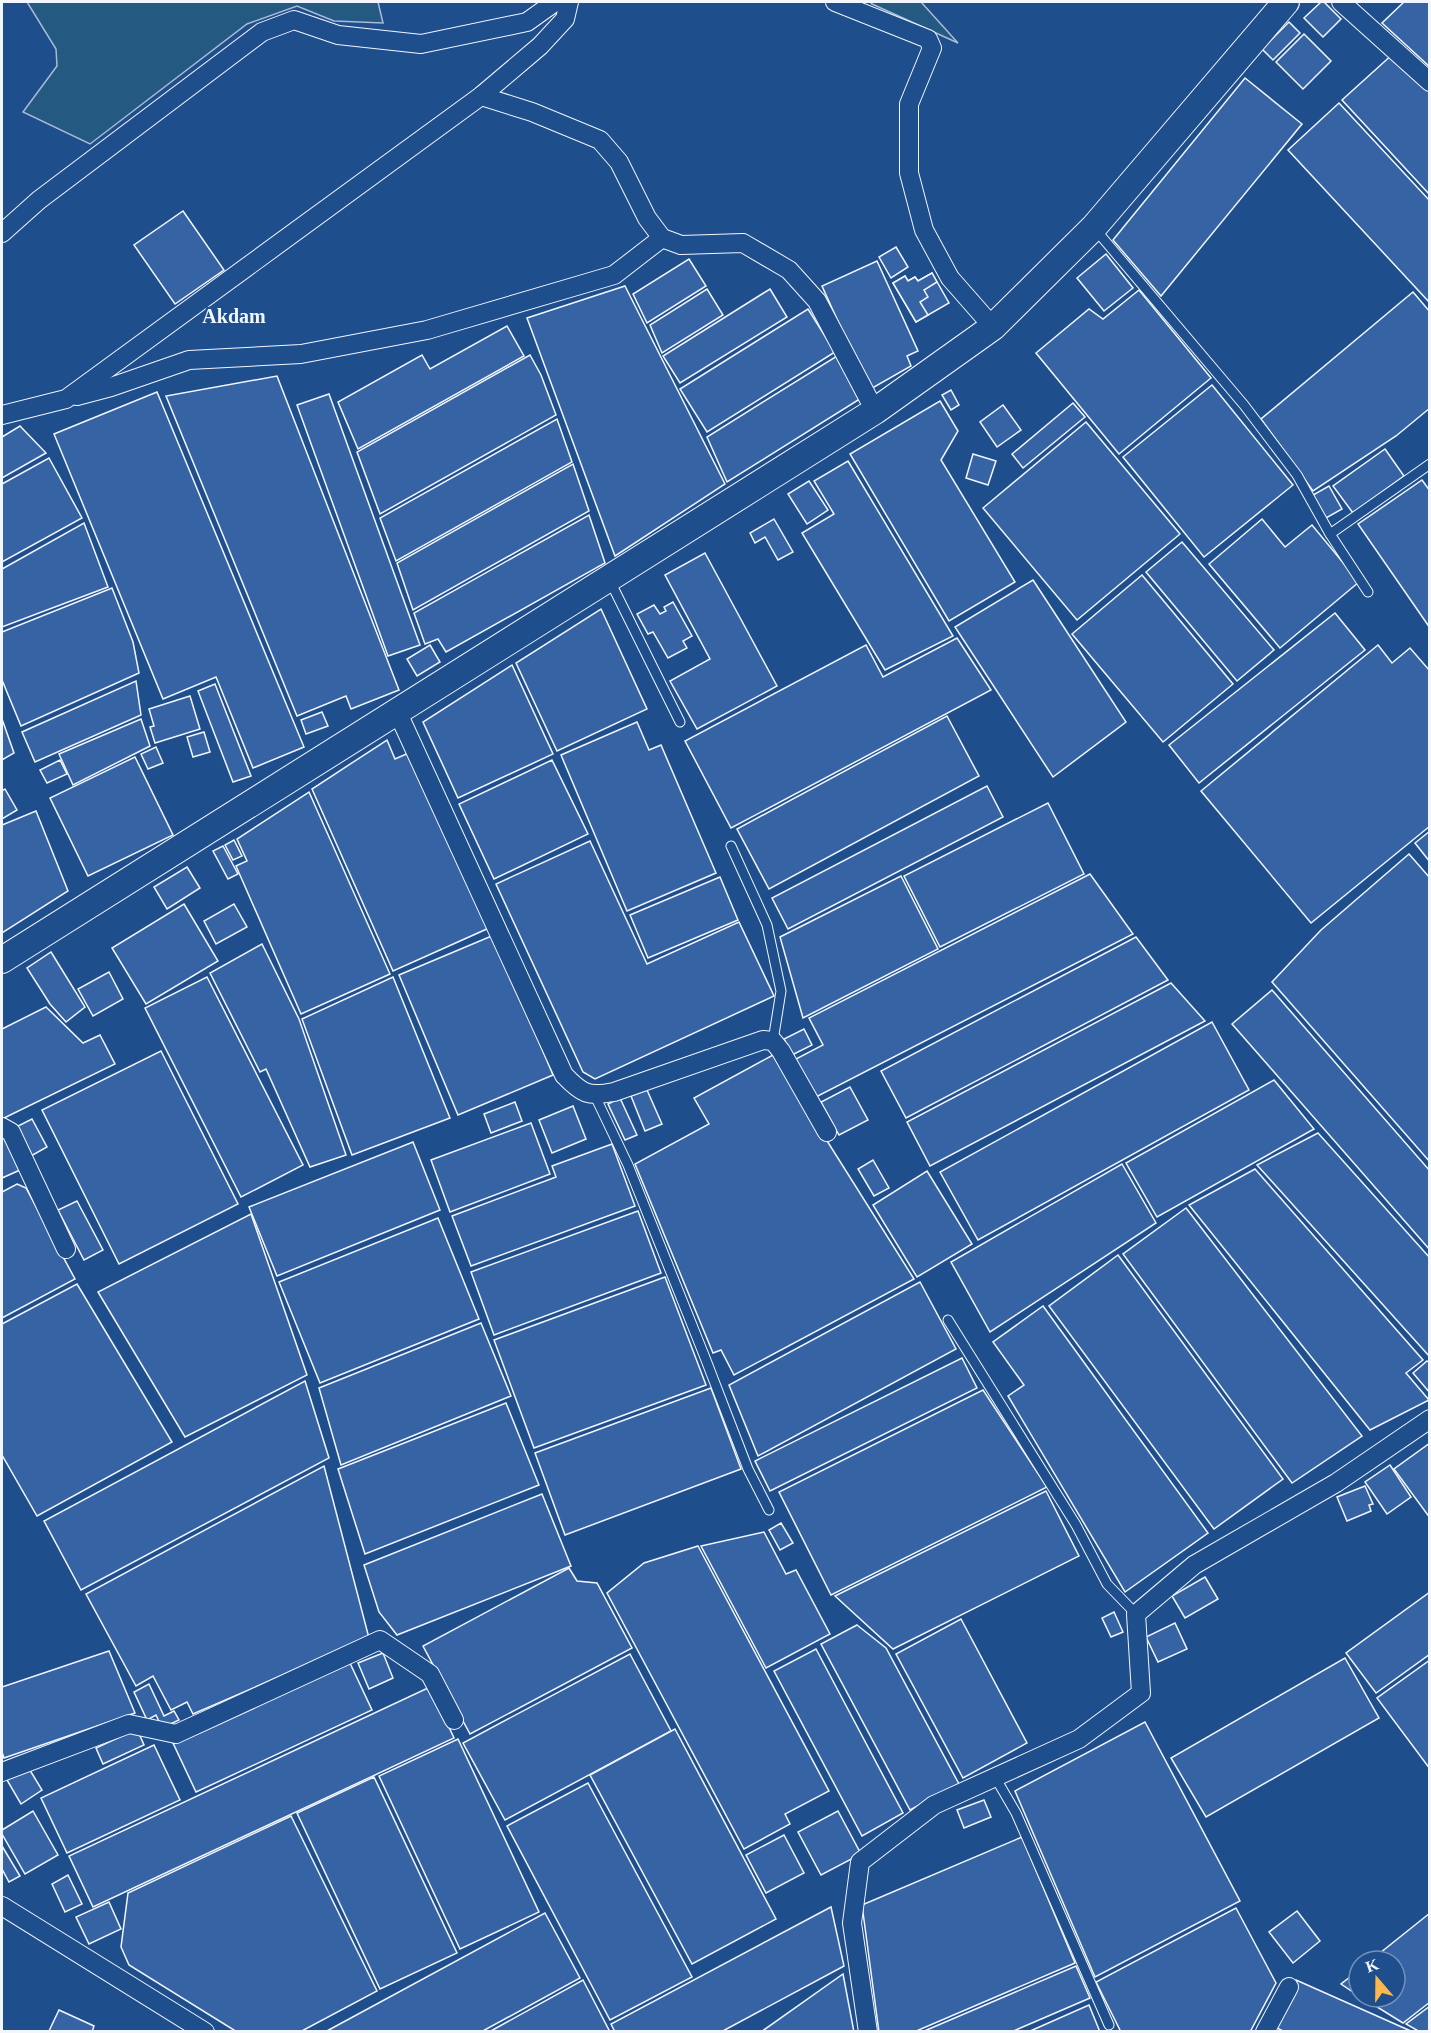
<svg xmlns="http://www.w3.org/2000/svg" width="1431" height="2033" viewBox="0 0 1431 2033" font-family="'Times New Roman',serif">
<style>
.green{fill:#245a82;stroke:#a8bbd7;stroke-width:1.5}
.building{fill:#3563a3;stroke:#f2f6ff;stroke-width:1.5}
.lines{fill:none;stroke-linecap:round;stroke-linejoin:round}
.lane-casing{stroke:#f2f6ff;stroke-width:11}
.street-casing{stroke:#f2f6ff;stroke-width:20}
.secondary-casing{stroke:#f2f6ff;stroke-width:28}
.lane{stroke:#1f4e8c;stroke-width:9}
.street{stroke:#1f4e8c;stroke-width:18}
.secondary{stroke:#1f4e8c;stroke-width:26}
.labels{text-anchor:middle;dominant-baseline:central;stroke-width:4.5;stroke-linejoin:round;paint-order:stroke}
.neighbourhood-label{font-size:20px;font-weight:bold;fill:#f2f6ff;stroke:#1f4e8c}
</style>
<rect width="100%" height="100%" fill="#1f4e8c"/>
<!-- green -->
<g class="green">
<polygon points="27,2 378,2 383,23 334,21 297,6 247,24 90,144 23,112 57,66 56,49"/>
<polygon points="870,2 921,2 958,43 872,4"/>
</g>
<!-- building -->
<g class="building">
<polygon points="1321,2 1324,2 1341,19 1323,37 1304,18"/>
<polygon points="1404,2 1430,2 1430,67 1382,23"/>
<polygon points="1289,22 1300,33 1273,60 1262,49"/>
<polygon points="1304,34 1331,61 1303,89 1276,62"/>
<polygon points="1394,53 1430,92 1430,195 1342,100"/>
<polygon points="1245,78 1302,124 1161,296 1113,240"/>
<polygon points="1339,103 1430,201 1430,303 1288,150"/>
<polygon points="183,211 224,270 175,304 134,245"/>
<polygon points="896,247 908,267 891,278 879,257"/>
<polygon points="1106,254 1133,288 1104,311 1077,278"/>
<polygon points="689,259 706,286 647,323 633,294"/>
<polygon points="877,261 918,351 907,356 911,366 869,390 822,286"/>
<polygon points="932,273 949,303 916,322 893,283 905,276 908,281 915,277 918,281"/>
<polygon points="932,273 937,282 924,290 928,297 920,302 928,315 916,322 893,283 905,276 908,281 915,277 918,281"/>
<polygon points="625,286 725,484 615,556 527,318"/>
<polygon points="707,289 723,315 662,353 650,325"/>
<polygon points="770,289 787,317 680,383 663,356"/>
<polygon points="1139,290 1211,378 1119,454 1036,353 1089,309 1103,319"/>
<polygon points="1413,292 1430,312 1430,408 1396,436 1313,491 1261,419"/>
<polygon points="808,309 835,352 707,432 680,389"/>
<polygon points="507,326 524,356 358,449 338,402 422,355 430,369"/>
<polygon points="530,355 541,375 556,415 380,514 357,452"/>
<polygon points="837,356 863,397 727,482 707,437"/>
<polygon points="277,376 399,690 351,709 346,696 297,716 166,396"/>
<polygon points="1212,385 1293,485 1204,557 1123,457"/>
<polygon points="951,390 959,405 951,410 942,395"/>
<polygon points="157,392 304,747 253,768 216,677 163,699 54,434"/>
<polygon points="329,394 420,645 388,656 297,405"/>
<polygon points="940,401 958,431 941,460 1015,582 949,621 850,454"/>
<polygon points="1073,403 1085,417 1023,468 1012,454"/>
<polygon points="1003,405 1021,430 997,447 980,422"/>
<polygon points="557,419 572,462 396,561 380,518"/>
<polygon points="1086,422 1180,534 1077,620 983,508"/>
<polygon points="20,426 46,453 2,478 2,437"/>
<polygon points="1385,449 1404,476 1353,513 1333,486"/>
<polygon points="973,454 996,461 988,485 966,478"/>
<polygon points="49,458 82,518 2,562 2,484"/>
<polygon points="848,461 953,636 885,670 802,533 834,514 814,481"/>
<polygon points="573,464 589,511 413,610 397,563"/>
<polygon points="1422,480 1430,491 1430,628 1358,524"/>
<polygon points="809,481 828,510 807,524 788,494"/>
<polygon points="1329,486 1342,509 1326,518 1313,495"/>
<polygon points="589,515 605,563 446,652 438,639 425,644 414,613"/>
<polygon points="774,519 793,552 778,560 765,537 755,543 750,533"/>
<polygon points="1262,519 1285,547 1312,525 1359,582 1280,648 1209,564"/>
<polygon points="84,523 108,587 2,627 2,569"/>
<polygon points="1182,542 1274,650 1237,681 1146,572"/>
<polygon points="705,553 777,686 697,729 670,681 710,659 665,575"/>
<polygon points="1142,575 1233,684 1163,742 1072,634"/>
<polygon points="1033,580 1126,722 1053,777 955,627"/>
<polygon points="112,588 133,642 139,673 21,726 2,680 2,632"/>
<polygon points="673,602 692,636 683,641 687,648 668,658 653,632 648,634 637,614 654,605 660,614 666,611 664,607"/>
<polygon points="601,609 647,709 557,751 516,663"/>
<polygon points="1335,613 1365,650 1199,783 1169,745"/>
<polygon points="957,638 991,690 731,828 685,741 866,645 883,677"/>
<polygon points="430,645 440,662 417,676 407,659"/>
<polygon points="1378,645 1392,663 1410,648 1430,671 1430,826 1311,923 1201,791"/>
<polygon points="512,665 553,754 458,798 423,722"/>
<polygon points="136,681 141,715 35,762 22,732"/>
<polygon points="215,684 251,776 233,782 198,691"/>
<polygon points="190,696 200,729 155,743 150,727 154,726 149,709"/>
<polygon points="322,712 328,726 306,734 301,720"/>
<polygon points="947,716 979,776 769,889 737,829"/>
<polygon points="2,719 14,753 2,760"/>
<polygon points="141,719 150,746 73,785 59,754"/>
<polygon points="637,722 649,750 661,745 716,873 627,911 561,755"/>
<polygon points="204,732 210,752 193,757 187,737"/>
<polygon points="387,740 395,759 411,752 489,928 393,971 312,789"/>
<polygon points="156,747 163,763 148,769 141,754"/>
<polygon points="135,757 173,835 88,876 50,798"/>
<polygon points="60,760 67,774 47,783 40,770"/>
<polygon points="552,760 588,834 494,879 459,804"/>
<polygon points="987,786 1003,817 788,929 772,898"/>
<polygon points="5,789 17,810 2,819 2,791"/>
<polygon points="309,792 390,974 301,1014 236,866 247,861 237,839"/>
<polygon points="1048,803 1084,874 940,947 904,876"/>
<polygon points="36,811 68,891 2,933 2,825"/>
<polygon points="1430,831 1430,862 1415,843"/>
<polygon points="234,840 242,856 233,860 225,845"/>
<polygon points="590,841 647,964 739,922 774,996 595,1079 583,1072 496,884"/>
<polygon points="223,846 238,874 228,879 213,851"/>
<polygon points="1409,854 1430,878 1430,1162 1272,982 1321,930"/>
<polygon points="187,867 200,888 167,909 154,887"/>
<polygon points="1090,874 1133,934 814,1098 794,1060 823,1045 809,1018"/>
<polygon points="901,876 938,949 803,1018 780,937"/>
<polygon points="720,877 738,920 648,958 630,915"/>
<polygon points="184,904 218,961 146,1004 112,948"/>
<polygon points="234,904 247,927 216,944 204,921"/>
<polygon points="494,935 553,1075 458,1115 399,975"/>
<polygon points="1136,937 1168,980 906,1118 881,1071"/>
<polygon points="262,944 299,1019 346,1155 310,1167 266,1069 260,1072 210,973"/>
<polygon points="51,952 85,1007 66,1022 50,1004 27,968"/>
<polygon points="109,972 123,999 93,1016 78,989"/>
<polygon points="207,977 303,1165 241,1197 145,1008"/>
<polygon points="393,977 450,1118 352,1155 302,1019"/>
<polygon points="1171,983 1205,1021 930,1166 907,1122"/>
<polygon points="1272,990 1430,1171 1430,1250 1232,1024"/>
<polygon points="46,1007 83,1043 100,1035 115,1064 2,1119 2,1029"/>
<polygon points="1212,1022 1249,1090 978,1240 940,1172"/>
<polygon points="804,1029 812,1045 792,1055 784,1039"/>
<polygon points="161,1051 238,1204 119,1264 42,1110"/>
<polygon points="773,1055 914,1279 734,1375 721,1350 713,1353 635,1164 709,1124 694,1098"/>
<polygon points="1274,1080 1314,1129 1157,1217 1126,1163"/>
<polygon points="850,1087 868,1120 839,1135 821,1102"/>
<polygon points="647,1090 662,1124 645,1131 631,1096"/>
<polygon points="620,1098 637,1135 625,1140 608,1104"/>
<polygon points="515,1102 522,1121 491,1133 484,1114"/>
<polygon points="573,1106 586,1139 552,1153 539,1120"/>
<polygon points="32,1119 47,1147 31,1156 16,1127"/>
<polygon points="531,1123 550,1174 450,1212 431,1160"/>
<polygon points="2,1130 20,1170 2,1178"/>
<polygon points="1318,1133 1430,1258 1430,1357 1257,1165"/>
<polygon points="413,1142 440,1210 277,1276 249,1207"/>
<polygon points="612,1144 635,1206 471,1266 452,1216 556,1177 552,1166"/>
<polygon points="873,1160 889,1188 874,1196 858,1169"/>
<polygon points="1122,1164 1156,1223 990,1332 951,1262"/>
<polygon points="1255,1169 1423,1360 1406,1373 1429,1400 1370,1430 1189,1205"/>
<polygon points="927,1171 972,1244 917,1277 873,1205"/>
<polygon points="17,1184 26,1188 75,1279 2,1318 2,1192"/>
<polygon points="77,1201 103,1250 84,1260 58,1210"/>
<polygon points="1186,1208 1362,1436 1292,1483 1123,1254"/>
<polygon points="638,1211 661,1273 494,1335 471,1272"/>
<polygon points="251,1214 307,1375 185,1437 98,1292"/>
<polygon points="438,1218 479,1319 320,1383 279,1282"/>
<polygon points="1118,1255 1283,1479 1214,1529 1049,1306"/>
<polygon points="665,1277 706,1385 534,1448 494,1340"/>
<polygon points="920,1282 956,1349 758,1456 729,1385"/>
<polygon points="77,1284 172,1442 37,1516 2,1455 2,1324"/>
<polygon points="1043,1306 1208,1533 1125,1592 1008,1396 1024,1385 993,1342"/>
<polygon points="481,1323 511,1396 341,1465 319,1388"/>
<polygon points="962,1358 977,1388 770,1491 755,1461"/>
<polygon points="1427,1361 1430,1363 1430,1393 1413,1373"/>
<polygon points="305,1381 329,1458 81,1590 44,1521"/>
<polygon points="711,1388 741,1469 565,1535 535,1453"/>
<polygon points="983,1390 1047,1487 831,1595 779,1492"/>
<polygon points="506,1403 539,1485 365,1554 338,1469"/>
<polygon points="1430,1443 1430,1518 1394,1469"/>
<polygon points="1390,1465 1411,1497 1387,1514 1365,1482"/>
<polygon points="324,1466 369,1638 193,1714 187,1702 171,1710 153,1676 136,1686 86,1594"/>
<polygon points="1365,1486 1373,1504 1369,1505 1371,1511 1347,1521 1337,1497"/>
<polygon points="1046,1491 1079,1556 893,1649 835,1596"/>
<polygon points="542,1494 571,1566 397,1635 379,1612 364,1565"/>
<polygon points="781,1523 793,1543 780,1550 769,1530"/>
<polygon points="764,1532 786,1574 796,1570 830,1634 766,1668 701,1546"/>
<polygon points="698,1546 829,1791 785,1814 790,1824 744,1849 607,1593 644,1563"/>
<polygon points="569,1568 577,1581 597,1583 632,1648 470,1734 423,1646"/>
<polygon points="1205,1577 1218,1599 1185,1618 1172,1596"/>
<polygon points="1430,1592 1430,1654 1376,1693 1346,1653"/>
<polygon points="1114,1612 1123,1632 1111,1637 1102,1618"/>
<polygon points="961,1619 1027,1743 963,1778 896,1654"/>
<polygon points="1175,1623 1187,1649 1158,1662 1146,1637"/>
<polygon points="857,1625 886,1648 959,1784 910,1810 821,1644"/>
<polygon points="816,1649 903,1813 862,1836 774,1671"/>
<polygon points="109,1651 135,1713 4,1758 2,1752 2,1687"/>
<polygon points="383,1653 393,1678 369,1689 358,1663"/>
<polygon points="630,1654 671,1731 505,1820 463,1743"/>
<polygon points="1345,1658 1379,1718 1206,1817 1171,1758"/>
<polygon points="1430,1660 1430,1769 1377,1698"/>
<polygon points="349,1661 372,1710 196,1792 173,1743"/>
<polygon points="149,1684 164,1716 174,1711 179,1720 162,1728 156,1715 147,1720 134,1692"/>
<polygon points="430,1687 454,1738 93,1907 69,1856"/>
<polygon points="1145,1722 1240,1901 1095,1977 1015,1791"/>
<polygon points="137,1729 144,1745 103,1764 96,1748"/>
<polygon points="675,1729 776,1919 692,1964 590,1775"/>
<polygon points="458,1739 539,1912 460,1949 379,1776"/>
<polygon points="154,1745 180,1800 67,1853 41,1798"/>
<polygon points="28,1767 42,1790 21,1804 7,1780"/>
<polygon points="374,1777 457,1953 380,1989 297,1813"/>
<polygon points="588,1783 692,1977 610,2020 507,1826"/>
<polygon points="984,1800 991,1817 964,1828 957,1810"/>
<polygon points="33,1811 58,1855 25,1874 2,1834 2,1830"/>
<polygon points="838,1811 861,1854 821,1875 798,1832"/>
<polygon points="291,1816 377,1991 300,2032 237,2032 129,1965 121,1947 128,1893"/>
<polygon points="784,1835 804,1873 766,1893 746,1855"/>
<polygon points="1022,1837 1075,1963 914,2032 879,2032 862,1905"/>
<polygon points="2,1846 20,1876 9,1882 2,1869"/>
<polygon points="68,1875 82,1904 65,1912 52,1884"/>
<polygon points="109,1902 121,1929 89,1944 76,1917"/>
<polygon points="831,1907 844,1966 721,2032 615,2032 611,2024"/>
<polygon points="1236,1908 1276,1983 1250,2032 1121,2032 1096,1982"/>
<polygon points="1297,1911 1320,1941 1293,1963 1269,1932"/>
<polygon points="545,1913 580,1978 481,2032 325,2032"/>
<polygon points="1430,1913 1430,2002 1403,2023 1361,1997 1395,1997 1395,1961 1370,1961"/>
<polygon points="1076,1966 1090,1998 1011,2032 922,2032"/>
<polygon points="1359,1970 1359,1996 1341,1984"/>
<polygon points="843,1974 854,2032 761,2032"/>
<polygon points="583,1980 610,2032 489,2032"/>
<polygon points="1296,1980 1413,2032 1285,2032 1275,2027"/>
<polygon points="1089,2005 1100,2032 1028,2032"/>
<polygon points="1430,2006 1430,2032 1420,2032 1406,2024"/>
<polygon points="59,2010 94,2026 92,2032 49,2031"/>
</g>
<g class="lines">
<!-- lane casing -->
<g class="lane-casing">
<g id="lane">
<polyline points="1095,229 1244,405 1297,475 1330,534 1368,592"/>
<polyline points="1330,534 1430,464"/>
<polyline points="609,579 680,722"/>
<polyline points="731,846 767,925 781,991 773,1041"/>
<polyline points="595,1096 628,1165 704,1355 748,1469 769,1510"/>
<polyline points="948,1320 1076,1525 1107,1584 1136,1614"/>
<polyline points="995,1777 1016,1813 1109,2025"/>
</g>
</g>
<!-- street casing -->
<g class="street-casing">
<g id="street">
<polyline points="835,2 928,39 932,48 909,104 909,173 924,230 950,278 993,327"/>
<polyline points="1341,2 1430,82"/>
<polyline points="481,96 532,112 600,140 619,162 647,218 662,238 681,245 743,243 789,270 817,301 875,411"/>
<polyline points="2,233 39,200 262,32 294,20 338,35 421,44 527,22 555,2"/>
<polyline points="77,396 111,387 189,360 301,354 427,330 614,275 662,238"/>
<polyline points="2,415 66,399 481,96 540,46 565,19 569,2"/>
<path d="M397,711L564,1075C582,1094 588,1097 614,1092L763,1040L773,1041L781,1051L827,1132"/>
<polyline points="2,1127 11,1132 66,1249"/>
<polyline points="2,1772 129,1724 176,1734 380,1640 430,1674 454,1720"/>
<polyline points="2,1906 205,2032"/>
<polyline points="868,2032 852,1923 860,1862 934,1805 1079,1739 1141,1693 1136,1614 1194,1565 1336,1483 1430,1419"/>
<polyline points="1265,2032 1289,1987"/>
</g>
</g>
<!-- secondary casing -->
<g class="secondary-casing">
<polyline id="secondary" points="2,960 875,411 993,327 1094,227 1286,2"/>
</g>
<!-- lane -->
<use href="#lane" class="lane"/>
<!-- street -->
<use href="#street" class="street"/>
<!-- secondary -->
<use href="#secondary" class="secondary"/>
</g>
<g class="labels">
<!-- neighbourhood labels -->
<g class="neighbourhood-label">
<text x="234" y="316">Akdam</text>
</g>
</g>
<!-- border -->
<rect width="1431" height="2033" fill="none" stroke="#f2f6ff" stroke-width="6"/>
<!-- north arrow -->
<g transform="translate(1377 1979) rotate(340)"><circle r="28" fill="#1f4e8c" stroke="#7391ba" stroke-width="1.5"/>
<path d="M0-4.5L10 22L0 15L-10 22Z" fill="#ffb74d"/>
<text y="-9" font-size="16" font-weight="bold" text-anchor="middle" fill="#f2f6ff">K</text>
</g>
</svg>
